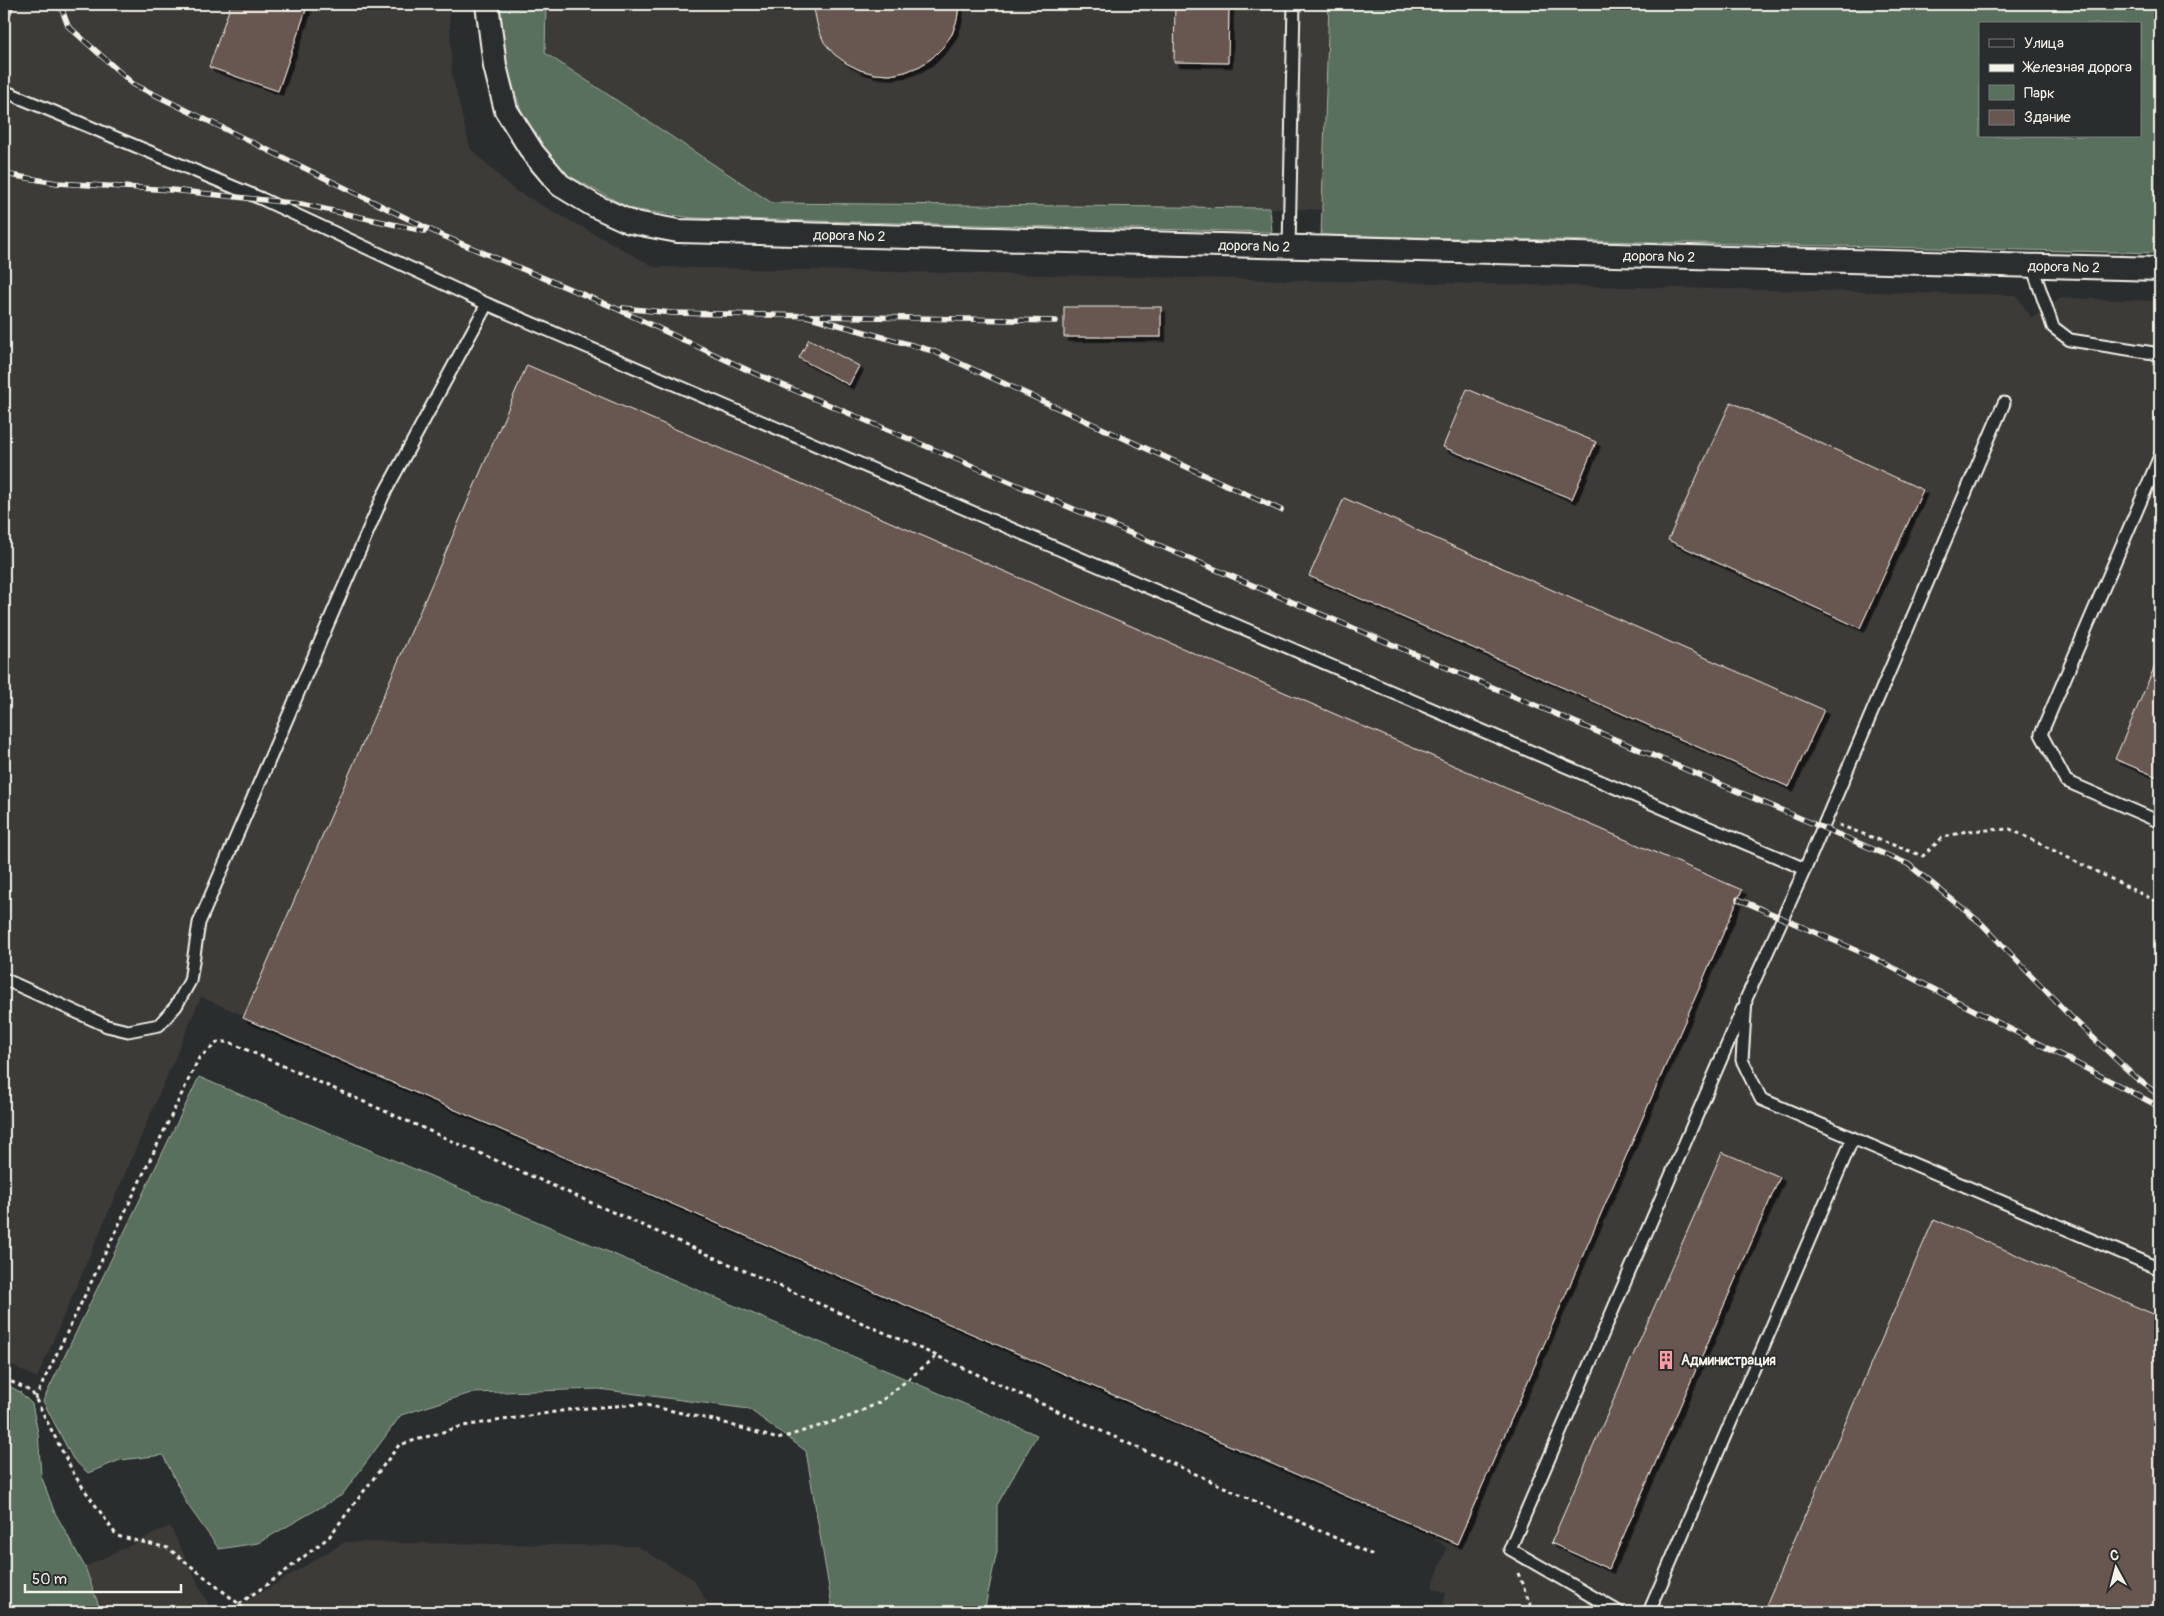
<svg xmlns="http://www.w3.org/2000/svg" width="2164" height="1616" viewBox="0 0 2164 1616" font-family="Pangolin,sans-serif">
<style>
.built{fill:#3d3a38}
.green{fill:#58705d;stroke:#a6b0a2;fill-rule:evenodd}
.building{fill:#685751;stroke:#f4f1e8;filter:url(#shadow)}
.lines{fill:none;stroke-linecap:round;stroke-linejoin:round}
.lane-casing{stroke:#f4f1e8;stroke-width:15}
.street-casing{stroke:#f4f1e8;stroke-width:26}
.path{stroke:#f4f1e8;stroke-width:3;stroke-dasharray:4 4;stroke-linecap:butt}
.lane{stroke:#2a2d2e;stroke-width:11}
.street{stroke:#2a2d2e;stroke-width:22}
.rail-casing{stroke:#f4f1e8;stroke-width:5.5}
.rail{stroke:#2a2d2e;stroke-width:4;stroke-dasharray:11;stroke-linecap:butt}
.labels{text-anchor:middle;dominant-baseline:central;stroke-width:4;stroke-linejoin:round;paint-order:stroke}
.street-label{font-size:14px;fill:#f4f1e8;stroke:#2a2d2e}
.poi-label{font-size:14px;font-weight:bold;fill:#f4f1e8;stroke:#2a2d2e;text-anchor:start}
</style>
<defs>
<filter id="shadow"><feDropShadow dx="4.5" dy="4.5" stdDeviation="0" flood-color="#0009"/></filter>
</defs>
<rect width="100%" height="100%" fill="#2a2d2e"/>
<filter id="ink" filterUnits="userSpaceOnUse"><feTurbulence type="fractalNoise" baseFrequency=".02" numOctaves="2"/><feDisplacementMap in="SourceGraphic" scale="10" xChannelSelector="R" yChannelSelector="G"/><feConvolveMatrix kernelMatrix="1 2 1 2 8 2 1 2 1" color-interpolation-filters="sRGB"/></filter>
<g filter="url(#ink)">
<!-- built -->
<g class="built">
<polygon points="4,4 449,4 452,75 470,148 514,190 655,267 2016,295 2032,318 2061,298 2160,301 2160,1612 1442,1612 1446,1593 1432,1587 1447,1548 1425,1530 201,997 37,1378 4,1361"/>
<polygon points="546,4 1550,4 1541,216 1270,208 772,203 545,53"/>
<polygon points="170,1526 212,1612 101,1612 85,1567"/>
<polygon points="345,1542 636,1546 693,1579 713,1612 229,1612"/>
</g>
<!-- green -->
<g class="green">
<polygon points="500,4 546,4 545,53 772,203 1270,208 1272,232 693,218 631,209 562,172 524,119 508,71"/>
<path d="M1329,4H2160V253L1321,235ZM1980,24H2140V136H1980Z"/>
<polygon points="199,1077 1037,1435 997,1505 997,1551 984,1612 833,1612 806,1451 749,1409 599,1389 471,1393 401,1415 342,1495 258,1543 219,1549 187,1504 163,1455 120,1460 88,1473 73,1459 43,1401"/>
<polygon points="4,1383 20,1392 32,1404 38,1433 41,1475 54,1511 85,1567 101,1612 4,1612"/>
</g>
<!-- building -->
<g class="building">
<polygon points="231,4 308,4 278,91 209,67"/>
<polygon points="813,4 959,4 959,5 957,20 952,34 943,47 932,58 920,66 905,72 890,75 875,74 860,70 846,63 834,54 824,42 818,28"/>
<polygon points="1175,4 1229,4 1228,63 1174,62"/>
<rect x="1064" y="307" width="97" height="30"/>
<polygon points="809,339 859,366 849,385 799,358"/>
<polygon points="527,365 1742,890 1457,1544 243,1018"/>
<polygon points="1467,389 1596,442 1572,499 1443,447"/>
<polygon points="1731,402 1923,490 1860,628 1668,540"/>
<polygon points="1344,498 1824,710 1789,787 1309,576"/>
<polygon points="2160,654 2160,778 2115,759"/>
<polygon points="1722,1152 1780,1177 1609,1569 1551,1543"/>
<polygon points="1934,1219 2160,1317 2160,1612 1763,1612"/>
</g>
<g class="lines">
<!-- lane casing -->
<g class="lane-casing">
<g id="lane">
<polyline points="4,12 7,4"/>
<polyline points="4,91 262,199 487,304 1805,869"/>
<polyline points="1289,248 1294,4"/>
<polyline points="2032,266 2053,327 2070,340 2160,354"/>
<polyline points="2004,403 1805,869 1746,999 1742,1060 1761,1099 2160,1269"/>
<polyline points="2160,456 2041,734 2066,781 2160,822"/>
<polyline points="4,979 107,1026 128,1031 159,1025 176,1006 190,981 199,923 383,496 487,304"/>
<polyline points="1619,1612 1510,1549 1743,1008"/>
<polyline points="1649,1612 1853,1138"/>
</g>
</g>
<!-- street casing -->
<g class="street-casing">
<g id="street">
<path id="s1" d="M487,4L495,66L506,110L533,153L560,185L593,205L630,222L678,231L2160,269"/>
</g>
</g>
<!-- path -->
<g class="path">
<polyline points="1839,825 1923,856 1942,838 1966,831 2010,829 2160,903"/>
<polyline points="4,1378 32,1392 75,1476 117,1536 168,1548 239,1604 247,1612"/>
<polyline points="35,1399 199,1058 218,1042 229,1042 937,1356"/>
<polyline points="1518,1573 1533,1612"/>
<polyline points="239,1604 279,1576 329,1537 399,1445 463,1426 575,1409 641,1404 718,1421 778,1439 851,1416 880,1402 937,1356 1373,1555"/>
</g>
<!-- lane -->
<use href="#lane" class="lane"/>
<!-- street -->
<use href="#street" class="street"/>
<!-- rail casing -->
<g class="rail-casing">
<g id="rail">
<polyline points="60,4 68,26 133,84 441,235 613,307 754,373 1908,864 1982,924 2069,1015 2135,1077 2160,1096"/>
<polyline points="4,174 57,183 172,190 301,204 424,231"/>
<polyline points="623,308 672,313 1056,321"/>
<polyline points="803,315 933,351 1281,510"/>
<polyline points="1738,899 1872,957 2160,1107"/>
</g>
</g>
<!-- rail -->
<use href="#rail" class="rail"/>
</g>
</g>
<!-- icons -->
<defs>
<g id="building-bare" transform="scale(1.5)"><path d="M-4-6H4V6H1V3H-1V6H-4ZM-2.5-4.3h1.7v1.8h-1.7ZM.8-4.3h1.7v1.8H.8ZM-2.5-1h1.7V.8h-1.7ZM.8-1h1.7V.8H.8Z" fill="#ff9aa2" stroke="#2a2d2e" stroke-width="2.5" paint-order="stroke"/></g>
</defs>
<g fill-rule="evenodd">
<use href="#building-bare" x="1666" y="1360"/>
</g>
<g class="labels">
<!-- street labels -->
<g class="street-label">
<text stroke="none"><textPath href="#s1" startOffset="500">дорога № 2</textPath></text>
<text stroke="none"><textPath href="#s1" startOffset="905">дорога № 2</textPath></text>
<text stroke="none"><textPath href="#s1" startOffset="1310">дорога № 2</textPath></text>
<text stroke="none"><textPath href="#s1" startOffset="1715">дорога № 2</textPath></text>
</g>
<!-- poi labels -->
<g class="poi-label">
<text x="1681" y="1360">Администрация</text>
</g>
</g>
<!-- margin -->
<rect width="2164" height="1616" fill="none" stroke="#2a2d2e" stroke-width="20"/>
<rect x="10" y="10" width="2144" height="1596" fill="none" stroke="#f4f1e8" stroke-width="2" filter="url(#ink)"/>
<!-- legend -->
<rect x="1979" y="22" width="162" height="115" fill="#2a2d2e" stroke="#7b7b78"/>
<rect x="1989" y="39" width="25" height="8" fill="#2a2d2e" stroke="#7b7b78"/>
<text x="2024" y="48" font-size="15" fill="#f4f1e8">Улица</text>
<rect x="1989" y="64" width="25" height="8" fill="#f4f1e8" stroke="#7b7b78"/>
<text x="2024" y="72" font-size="15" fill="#f4f1e8">Железная дорога</text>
<rect x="1989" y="85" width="25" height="15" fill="#58705d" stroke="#7b7b78"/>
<text x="2024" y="98" font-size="15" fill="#f4f1e8">Парк</text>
<rect x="1989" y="110" width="25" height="15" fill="#685751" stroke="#7b7b78"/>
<text x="2024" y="122" font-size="15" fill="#f4f1e8">Здание</text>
<!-- north arrow -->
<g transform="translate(2116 1568) rotate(353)" stroke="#2a2d2e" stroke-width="4" paint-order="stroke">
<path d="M0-4L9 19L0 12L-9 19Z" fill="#f4f1e8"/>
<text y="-8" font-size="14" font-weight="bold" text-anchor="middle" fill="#f4f1e8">С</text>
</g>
<!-- scale -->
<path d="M25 1584v8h156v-8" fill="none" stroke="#f4f1e8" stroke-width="2.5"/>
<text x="32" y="1584" font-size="15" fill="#f4f1e8" stroke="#2a2d2e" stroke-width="4" paint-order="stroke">50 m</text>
</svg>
